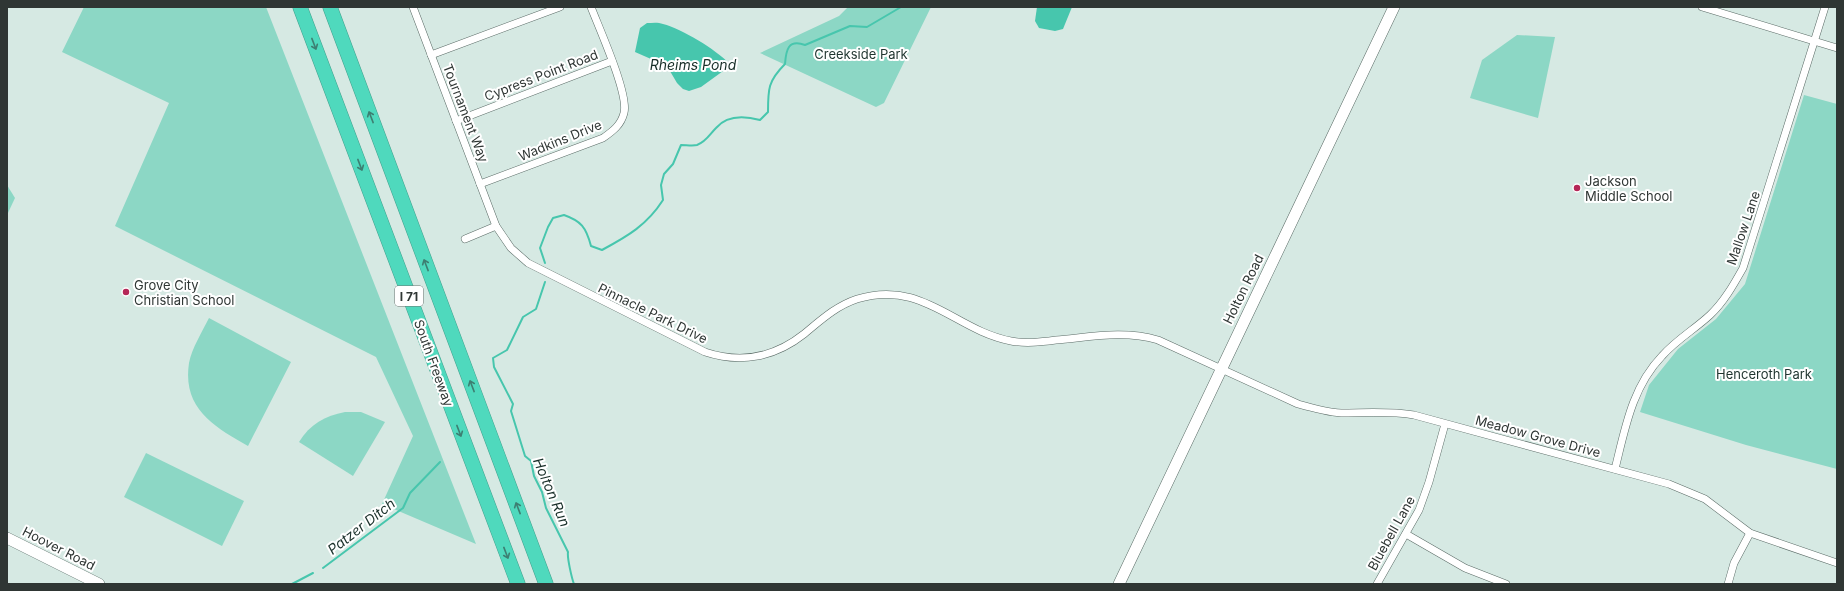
<svg xmlns="http://www.w3.org/2000/svg" width="1844" height="591" viewBox="0 0 1844 591" font-family="Inter,sans-serif">
<style>
.green{fill:#8cd7c5}
.water{fill:#47c6ad}
.lines{fill:none;stroke-linecap:round;stroke-linejoin:round}
.stream{stroke:#47c6ad;stroke-width:2}
.street-casing{stroke:#5a6b66;stroke-width:8}
.secondary-casing{stroke:#5a6b66;stroke-width:12}
.highway-casing{stroke:#44a08d;stroke-width:15}
.street{stroke:#fff;stroke-width:7}
.secondary{stroke:#fff;stroke-width:11}
.highway{stroke:#4fd9bd;stroke-width:14}
.oneway{stroke:#3d7f72}
.poi-dot{fill:#b52657;stroke:#fff;stroke-width:1.5}
.labels{text-anchor:middle;dominant-baseline:central;stroke-width:4;stroke-linejoin:round;paint-order:stroke}
.shield{fill:#fff;stroke:#6d7271;stroke-width:1}
.shield-label{font-size:12px;font-weight:bold;fill:#2f3634}
.park-label{font-size:13px;fill:#1f342f;stroke:#fff}
.street-label{font-size:13px;fill:#2f3634;stroke:#fff}
.poi-label{font-size:13px;fill:#2f3634;stroke:#fff;text-anchor:start}
.water-label{font-size:14px;font-style:italic;fill:#1a302a;stroke:#fff}
</style>
<rect width="100%" height="100%" fill="#d6e9e3"/>
<!-- green -->
<g class="green">
<polygon points="84,7 266,7 476,544 382,504 413,436 376,357 115,226 169,103 62,52"/>
<polygon points="848,7 931,7 884,103 876,107 760,53 839,16"/>
<polygon points="1517,35 1555,37 1538,118 1470,98 1482,60"/>
<polygon points="1804,95 1837,104 1837,469 1746,445 1640,412 1649,385 1678,349 1716,319 1745,284"/>
<polygon points="7,185 15,198 7,215"/>
<path d="M209,318L291,362L248,446C215,427 182,409 189,363C192,348 202,332 209,318Z"/>
<path d="M345,412H361L385,422L353,476L299,442C310,424 325,416 345,412Z"/>
<polygon points="146,453 244,501 222,546 124,497"/>
</g>
<!-- water -->
<g class="water">
<polygon points="1037,7 1072,7 1063,29 1055,31 1039,28 1035,21"/>
<path d="M647,23C652,23 658,22 663,24C682,29 715,49 730,64V66L701,87L689,91L683,89L677,83L667,66L635,52L640,28Z"/>
</g>
<g class="lines">
<!-- stream -->
<g class="stream">
<path d="M545,263L540,248L548,227L553,218L564,215C581,221 586,227 591,246L602,250C628,236 647,225 663,200L661,185L664,174L673,164L681,145C686,145 693,146 697,145C706,142 710,134 716,128C727,115 745,116 760,120L768,112C768,89 768,81 785,64C786,50 788,39 805,45L850,26L867,27L901,7"/>
<path d="M545,282L536,309L523,317L507,350L493,358L494,367L513,404L511,411L525,456L531,461L534,476L542,492L546,508L568,552C567,558 572,579 574,584"/>
<polyline points="323,568 403,508 410,493 440,462"/>
<polyline points="292,584 313,573"/>
</g>
<!-- street casing -->
<g class="street-casing">
<g id="street">
<path d="M413,7L496,226L511,248L528,263L705,352C741,364 775,357 804,334C821,320 836,306 857,299C923,279 954,330 1011,341C1026,344 1041,342 1056,340C1091,337 1124,330 1158,340L1298,404C1312,408 1326,412 1341,413C1365,413 1390,411 1414,415L1669,484L1705,499L1750,533L1837,563"/>
<polyline points="1702,7 1837,48"/>
<polyline points="431,55 560,7"/>
<polyline points="456,121 612,61"/>
<path d="M480,184L603,138C613,131 621,125 624,113C629,94 599,28 591,7"/>
<polyline points="465,239 496,226"/>
<path d="M1615,469C1625,429 1632,387 1662,356C1676,340 1695,329 1710,315C1724,302 1734,284 1743,268L1825,7"/>
<polyline points="1406,534 1465,568 1506,584"/>
<polyline points="1377,584 1419,510 1429,482 1445,424"/>
<polyline points="1728,584 1734,563 1750,533"/>
</g>
</g>
<!-- secondary casing -->
<g class="secondary-casing">
<g id="secondary">
<polyline points="7,538 99,584"/>
<polyline points="1119,584 1394,7"/>
</g>
</g>
<!-- highway casing -->
<g class="highway-casing">
<g id="highway">
<polyline points="300,7 518,584"/>
<polyline points="330,7 546,584"/>
</g>
</g>
<!-- street -->
<use href="#street" class="street"/>
<!-- secondary -->
<use href="#secondary" class="secondary"/>
<!-- highway -->
<use href="#highway" class="highway"/>
</g>
<!-- one-way arrows -->
<defs><path id="oneway-shaft" d="M-6 0H5M1.5-3L5.5 0L1.5 3" fill="none" stroke-width="1.6" stroke-linecap="round" stroke-linejoin="round"/></defs>
<g class="oneway">
<use href="#oneway-shaft" transform="translate(314 44) rotate(69)"/>
<use href="#oneway-shaft" transform="translate(371 117) rotate(-111)"/>
<use href="#oneway-shaft" transform="translate(360 165) rotate(69)"/>
<use href="#oneway-shaft" transform="translate(426 265) rotate(-111)"/>
<use href="#oneway-shaft" transform="translate(472 386) rotate(-111)"/>
<use href="#oneway-shaft" transform="translate(459 431) rotate(69)"/>
<use href="#oneway-shaft" transform="translate(518 508) rotate(-111)"/>
<use href="#oneway-shaft" transform="translate(506 553) rotate(69)"/>
</g>
<!-- markers -->
<g class="poi-dot">
<circle cx="1577" cy="188" r="4"/>
<circle cx="126" cy="292" r="4"/>
</g>
<g class="labels">
<!-- shield labels -->
<rect class="shield" x="395" y="286" width="28" height="20" rx="3"/>
<g class="shield-label">
<text x="409" y="296">I 71</text>
</g>
<!-- park labels -->
<g class="park-label">
<text x="861" y="54">Creekside Park</text>
<text x="1764" y="374">Henceroth Park</text>
</g>
<!-- street labels -->
<g class="street-label">
<text transform="translate(541 75) rotate(-21)">Cypress Point Road</text>
<text transform="translate(466 113) rotate(69)">Tournament Way</text>
<text transform="translate(560 140) rotate(-22)">Wadkins Drive</text>
<text transform="translate(1743 228) rotate(-71)">Mallow Lane</text>
<text transform="translate(1243 289) rotate(-64)">Holton Road</text>
<text transform="translate(653 313) rotate(26)">Pinnacle Park Drive</text>
<text transform="translate(434 363) rotate(70)">South Freeway</text>
<text transform="translate(1538 436) rotate(15)">Meadow Grove Drive</text>
<text transform="translate(1391 533) rotate(-61)">Bluebell Lane</text>
<text transform="translate(59 548) rotate(27)">Hoover Road</text>
</g>
<!-- poi labels -->
<g class="poi-label">
<text x="1585" y="181">Jackson<tspan x="1585" dy="15">Middle School</tspan></text>
<text x="134" y="285">Grove City<tspan x="134" dy="15">Christian School</tspan></text>
</g>
<!-- water labels -->
<g class="water-label">
<text x="693" y="64">Rheims Pond</text>
<text transform="translate(552 492) rotate(67)">Holton Run</text>
<text transform="translate(361 526) rotate(-38)">Patzer Ditch</text>
</g>
</g>
<!-- border -->
<rect width="1844" height="591" fill="none" stroke="#2f3634" stroke-width="16"/>
</svg>
